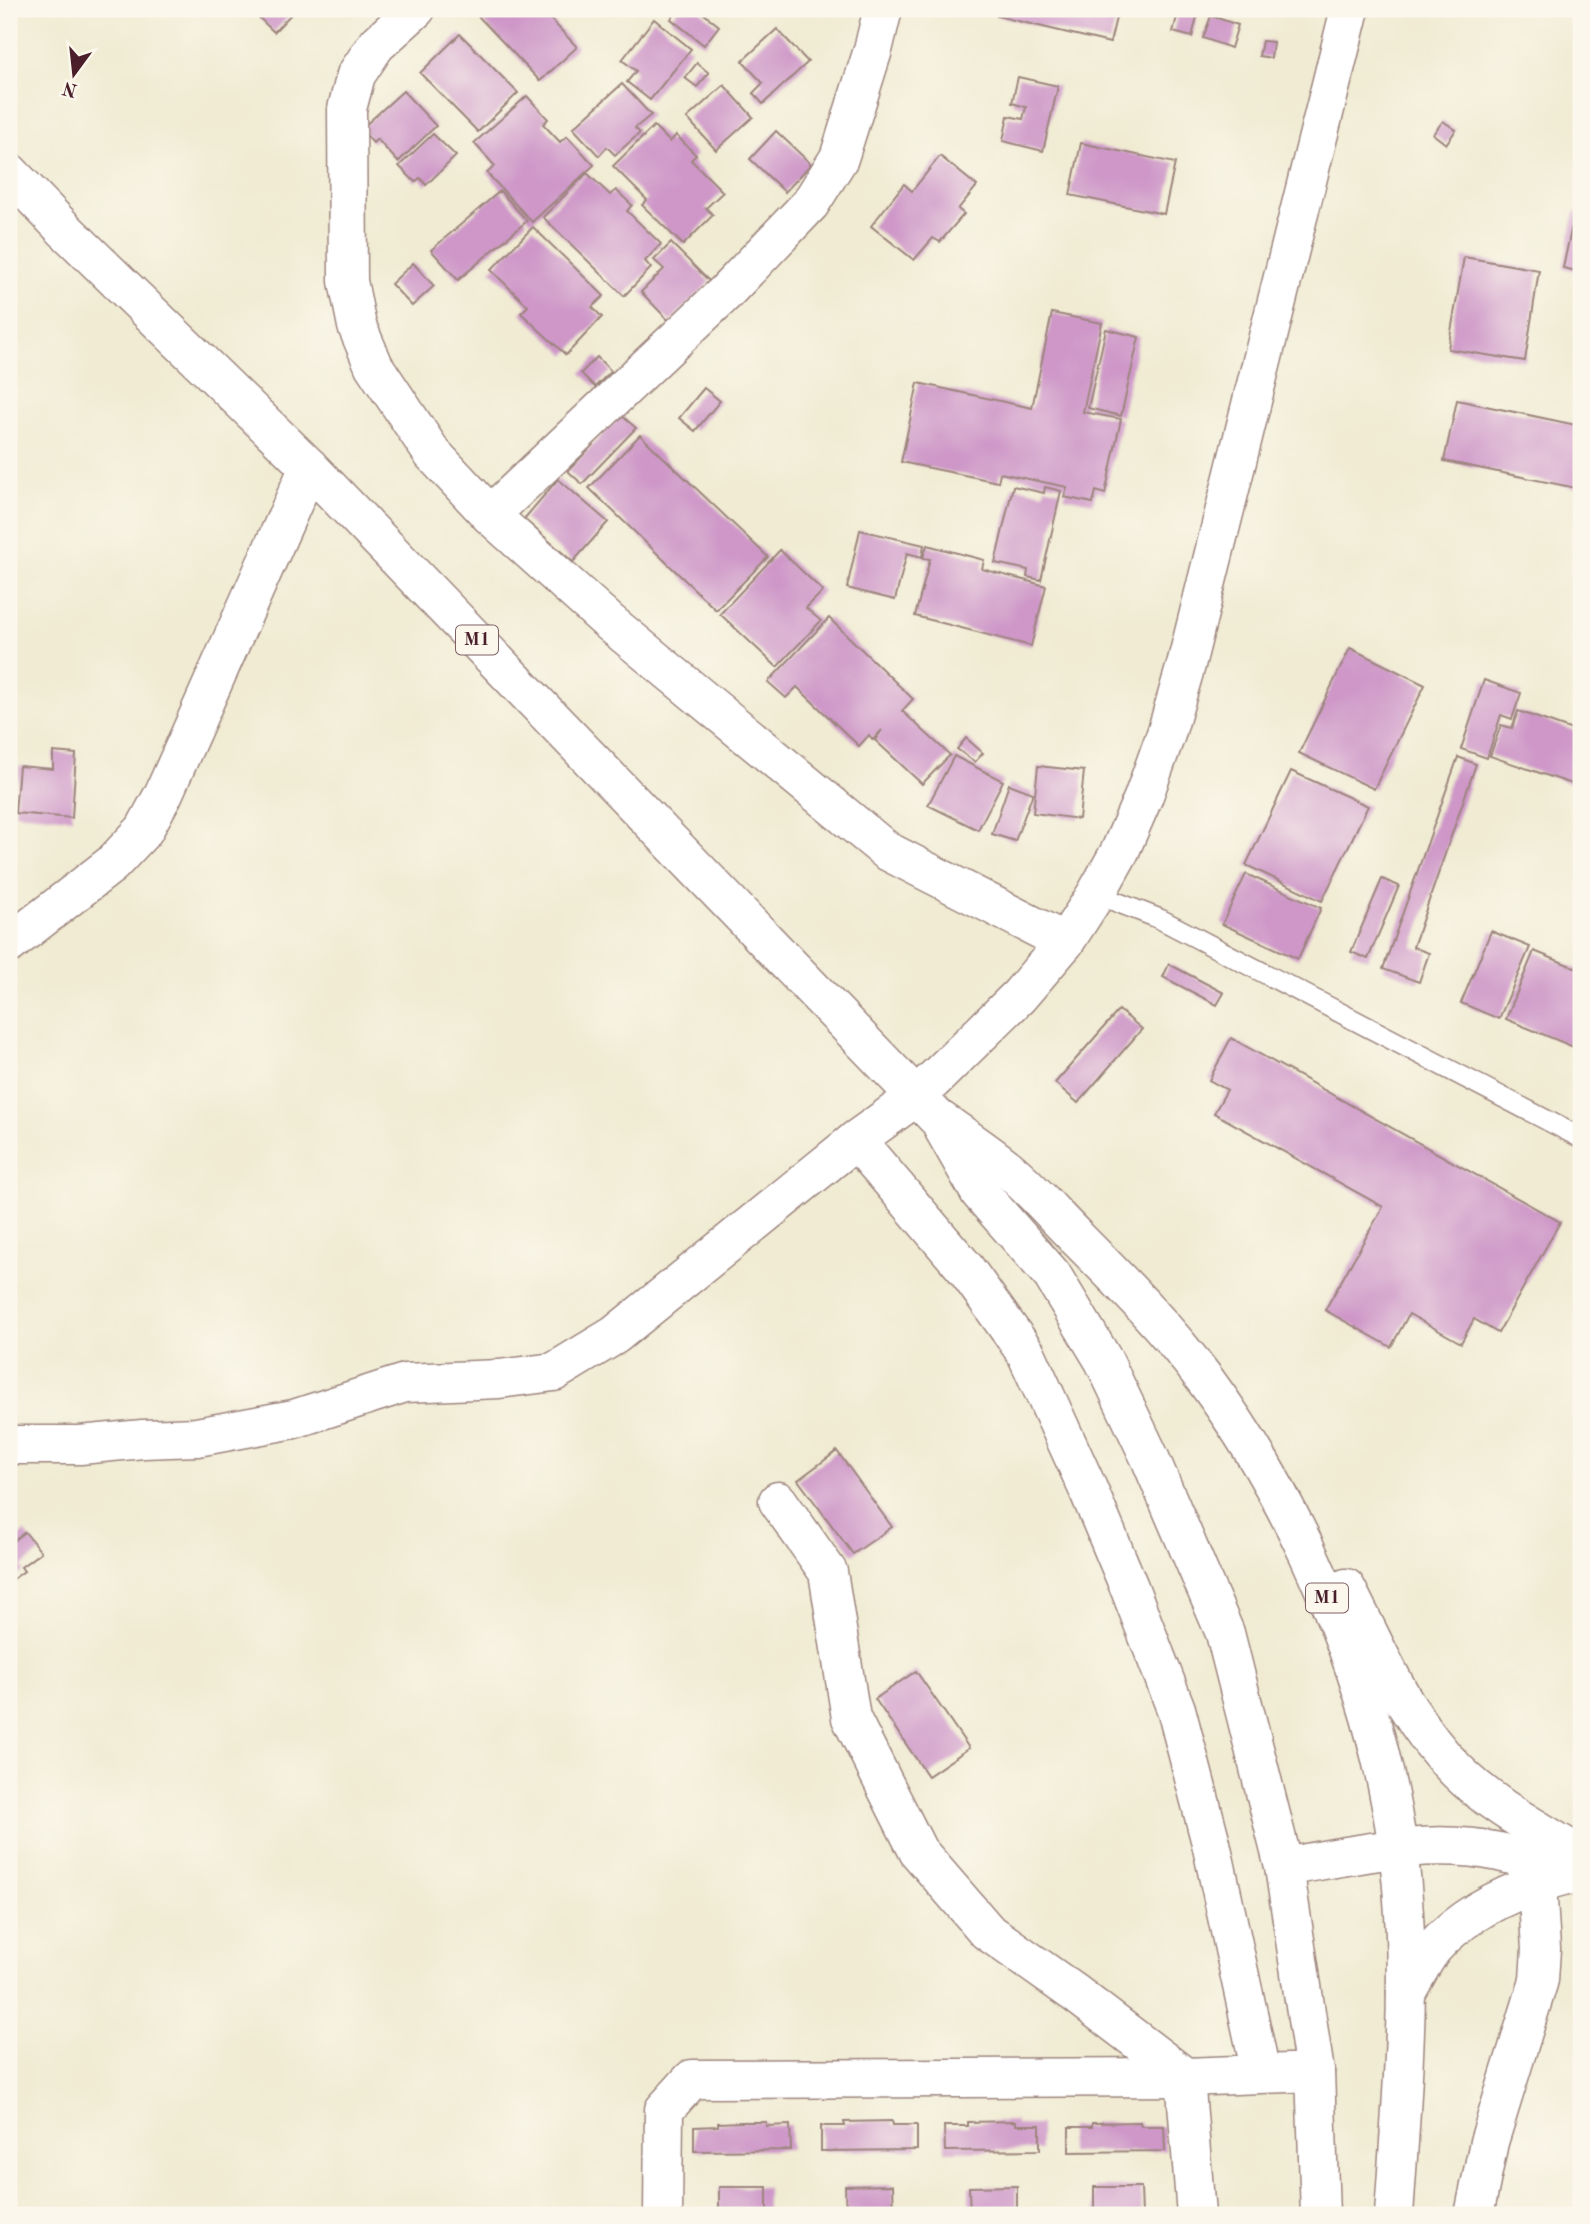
<svg xmlns="http://www.w3.org/2000/svg" width="1590" height="2224" viewBox="0 0 1590 2224" font-family="'Old Standard TT',serif">
<style>
.building{fill:#ce97c8}
.lines{fill:none;stroke-linecap:round;stroke-linejoin:round}
.lane-casing{stroke:#9d857e;stroke-width:22}
.street-casing{stroke:#9d857e;stroke-width:41}
.secondary-casing{stroke:#9d857e;stroke-width:41}
.highway-casing{stroke:#9d857e;stroke-width:41}
.lane{stroke:#fff;stroke-width:19}
.street{stroke:#fff;stroke-width:38}
.secondary{stroke:#fff;stroke-width:38}
.highway{stroke:#fff;stroke-width:38}
.labels{text-anchor:middle;dominant-baseline:central;stroke-width:5;stroke-linejoin:round;paint-order:stroke}
.shield{fill:#fbf7ec;stroke:#7f6065;stroke-width:2}
.shield-label{font-size:18px;font-weight:bold;fill:#4a1f2b}
</style>
<rect width="100%" height="100%" fill="#fbf7ec"/>
<filter id="ink" filterUnits="userSpaceOnUse"><feTurbulence type="fractalNoise" baseFrequency=".0143" numOctaves="2"/><feDisplacementMap in="SourceGraphic" scale="14" xChannelSelector="R" yChannelSelector="G"/><feConvolveMatrix kernelMatrix="1 2 1 2 8 2 1 2 1" color-interpolation-filters="sRGB"/></filter>
<filter id="wash" filterUnits="userSpaceOnUse"><feTurbulence type="fractalNoise" baseFrequency=".00686" numOctaves="4" result="noise"/><feDisplacementMap in="SourceGraphic" scale="28" xChannelSelector="R" yChannelSelector="G"/><feGaussianBlur stdDeviation="1.57" result="paint"/><feColorMatrix in="noise" values="0 0 0 0 0 0 0 0 0 0 0 0 0 0 0 0 0 1.4 0 .05"/><feComposite in="paint" operator="in"/></filter>
<g filter="url(#wash)">
<rect width="100%" height="100%" fill="#f0ebd2"/>
<g id="blocks">
<!-- building -->
<g class="building">
<polygon points="250,9 296,9 274,32"/>
<polygon points="485,9 541,9 577,47 540,81 478,16"/>
<polygon points="678,9 698,9 719,26 704,45 671,19"/>
<polygon points="998,9 1118,9 1110,43 997,16"/>
<polygon points="1179,9 1198,13 1192,37 1173,32"/>
<polygon points="1211,16 1238,25 1231,48 1203,38"/>
<polygon points="654,19 691,49 650,100 627,82 636,71 622,60"/>
<polygon points="777,29 808,62 763,104 753,93 763,83 742,61"/>
<polygon points="460,34 518,93 478,132 420,73"/>
<polygon points="1262,41 1273,42 1271,58 1259,56"/>
<polygon points="697,63 709,73 697,87 685,78"/>
<polygon points="1018,77 1058,86 1043,151 1003,141 1008,116 1023,119 1026,107 1012,103"/>
<polygon points="622,84 651,115 635,128 640,133 615,155 607,147 599,156 573,128"/>
<polygon points="724,85 753,117 716,150 687,118"/>
<polygon points="403,91 436,126 398,162 377,139 373,143 361,129"/>
<polygon points="527,96 548,119 543,124 560,142 567,136 594,165 532,222 487,173 495,166 474,143"/>
<polygon points="1443,121 1456,130 1446,144 1433,134"/>
<polygon points="654,126 670,142 676,135 696,155 691,160 723,192 706,208 713,215 683,245 642,205 647,200 613,166"/>
<polygon points="776,131 811,164 785,192 750,159"/>
<polygon points="433,134 456,156 426,185 420,178 415,182 399,166"/>
<polygon points="1081,143 1175,163 1164,214 1070,195"/>
<polygon points="940,156 977,186 958,209 964,214 940,242 933,238 914,260 871,226 904,184 912,191"/>
<polygon points="587,173 610,195 616,190 632,205 627,211 661,244 645,261 651,268 624,296 543,217"/>
<polygon points="500,191 527,221 458,280 431,250"/>
<polygon points="1575,211 1581,213 1581,272 1563,268"/>
<polygon points="533,227 604,296 592,307 602,317 566,355 521,313 528,306 491,270"/>
<polygon points="671,243 710,282 670,322 641,292 664,269 654,260"/>
<polygon points="1464,257 1539,270 1525,361 1448,349"/>
<polygon points="413,263 434,286 412,306 391,284"/>
<polygon points="1052,313 1102,323 1083,412 1121,419 1105,494 1096,491 1093,503 1064,497 1067,487 1000,473 998,482 901,462 918,383 1032,408"/>
<polygon points="1106,329 1139,337 1121,416 1088,408"/>
<polygon points="597,357 611,371 595,387 581,373"/>
<polygon points="704,388 720,401 695,431 679,418"/>
<polygon points="1457,400 1581,426 1581,489 1444,461"/>
<polygon points="621,415 636,428 582,484 568,471"/>
<polygon points="640,435 768,557 716,610 589,488"/>
<polygon points="558,479 608,522 573,562 524,519"/>
<polygon points="1013,486 1044,493 1045,487 1061,491 1041,580 1027,577 1028,570 995,563"/>
<polygon points="860,530 924,545 922,557 907,553 895,600 847,588"/>
<polygon points="927,545 984,560 982,569 1046,586 1031,646 915,616 930,559 923,558"/>
<polygon points="780,550 823,591 806,608 821,621 777,667 720,614"/>
<polygon points="829,618 913,699 902,711 950,755 922,784 875,740 882,730 873,740 869,735 859,746 797,687 786,698 768,682"/>
<polygon points="1350,648 1425,685 1374,789 1299,753"/>
<polygon points="1484,680 1521,693 1512,719 1501,715 1487,758 1461,749"/>
<polygon points="1518,711 1581,733 1581,787 1490,756 1501,725 1512,728"/>
<polygon points="966,738 983,753 975,762 957,749"/>
<polygon points="53,752 76,754 72,818 15,813 19,766 53,769"/>
<polygon points="954,756 1003,781 978,830 928,805"/>
<polygon points="1458,757 1476,764 1413,947 1429,953 1419,982 1383,969"/>
<polygon points="1038,766 1084,771 1079,819 1033,813"/>
<polygon points="1291,771 1368,806 1322,901 1246,865"/>
<polygon points="1009,784 1033,793 1015,841 992,834"/>
<polygon points="1246,874 1321,908 1298,959 1222,924"/>
<polygon points="1382,879 1399,886 1368,959 1351,952"/>
<polygon points="1491,931 1530,947 1499,1019 1461,1003"/>
<polygon points="1534,951 1581,970 1581,1050 1506,1019"/>
<polygon points="1169,964 1224,993 1217,1005 1163,977"/>
<polygon points="1119,1010 1142,1029 1078,1103 1055,1083"/>
<polygon points="1231,1038 1560,1222 1498,1333 1474,1319 1461,1343 1409,1314 1391,1347 1325,1310 1383,1207 1214,1113 1227,1090 1209,1080"/>
<polygon points="837,1451 892,1527 853,1554 798,1480"/>
<polygon points="25,1532 41,1552 21,1567 24,1571 9,1582 9,1545"/>
<polygon points="916,1671 969,1748 928,1776 875,1699"/>
<polygon points="892,2121 893,2125 917,2125 917,2150 821,2151 821,2126 845,2126 844,2122"/>
<polygon points="1016,2121 1016,2125 1040,2125 1040,2150 945,2151 944,2126 968,2126 968,2122"/>
<polygon points="742,2122 766,2122 766,2126 790,2125 791,2150 694,2151 694,2127 718,2126 718,2123"/>
<polygon points="1140,2122 1141,2126 1164,2126 1165,2151 1069,2152 1069,2127 1092,2127 1092,2123"/>
<polygon points="893,2185 894,2215 846,2215 845,2186"/>
<polygon points="1017,2186 1017,2215 970,2215 969,2187"/>
<rect x="719" y="2187" width="48" height="28"/>
<polygon points="1094,2187 1141,2187 1142,2215 1094,2215"/>
</g>
</g>
</g>
<g filter="url(#ink)">
<use href="#blocks" fill-opacity="0" stroke="#9d857e" stroke-width="2"/>
<g class="lines">
<!-- lane casing -->
<g class="lane-casing">
<polyline id="lane" points="1096,894 1160,919 1581,1138"/>
</g>
<!-- street casing -->
<g class="street-casing">
<g id="street">
<polyline points="416,9 376,45 356,75 347,109 348,281 357,326 374,366 432,453 490,515 608,621 887,851 1065,942"/>
<polyline points="490,515 725,293 810,204 839,158 873,50 883,9"/>
<polyline points="9,944 112,864 144,830 163,795 309,467"/>
<polyline points="856,1140 965,1268 1026,1353 1088,1489 1129,1587 1176,1709 1211,1843 1261,2073"/>
<polyline points="9,1445 80,1445 143,1439 197,1437 294,1419 405,1383 499,1379 554,1372 615,1335 856,1140 917,1096 1019,996 1065,942 1096,894 1120,851 1143,798 1166,734 1186,665 1350,9"/>
<polyline points="778,1501 828,1572 851,1718 918,1851 987,1931 1076,1994 1185,2077 1196,2215"/>
<polyline points="663,2215 664,2110 692,2079 1185,2077 1315,2072"/>
<polyline points="1474,2215 1489,2142 1539,1980 1541,1949 1537,1883"/>
</g>
</g>
<!-- secondary casing -->
<g class="secondary-casing">
<path id="secondary" d="M1284,1867C1355,1855 1428,1837 1499,1852C1526,1857 1555,1869 1581,1878"/>
</g>
<!-- highway casing -->
<g class="highway-casing">
<g id="highway">
<path d="M9,172L64,229L309,467L936,1117C960,1134 985,1150 1008,1169C1032,1189 1053,1214 1075,1236C1121,1282 1167,1328 1206,1381C1302,1511 1377,1689 1398,1850C1414,1971 1402,2094 1394,2215"/>
<polyline points="943,1128 980,1193 1052,1275 1104,1361 1150,1458 1225,1633 1284,1867 1315,2072 1320,2215"/>
<path d="M1346,1588C1380,1653 1404,1718 1457,1771C1493,1807 1539,1830 1581,1856"/>
<path d="M1406,1993C1415,1978 1423,1960 1434,1947C1469,1908 1520,1887 1570,1874"/>
</g>
</g>
<!-- lane -->
<use href="#lane" class="lane"/>
<!-- street -->
<use href="#street" class="street"/>
<!-- secondary -->
<use href="#secondary" class="secondary"/>
<!-- highway -->
<use href="#highway" class="highway"/>
</g>
</g>
<g class="labels">
<!-- shield labels -->
<g class="shield">
<rect x="456" y="625.5" width="42" height="29" rx="5"/>
<rect x="1306" y="1583.5" width="42" height="29" rx="5"/>
</g>
<g class="shield-label">
<text x="477" y="640">M1</text>
<text x="1327" y="1598">M1</text>
</g>
</g>
<!-- margin -->
<rect width="1590" height="2224" fill="none" stroke="#fbf7ec" stroke-width="35"/>
<!-- north arrow -->
<g transform="translate(74 74) rotate(195)" stroke="#fbf7ec" stroke-width="5" paint-order="stroke">
<path d="M0-5L12 26L0 18L-12 26Z" fill="#4a1f2b"/>
<text y="-10" font-size="19" font-weight="bold" text-anchor="middle" fill="#4a1f2b">N</text>
</g>
</svg>
